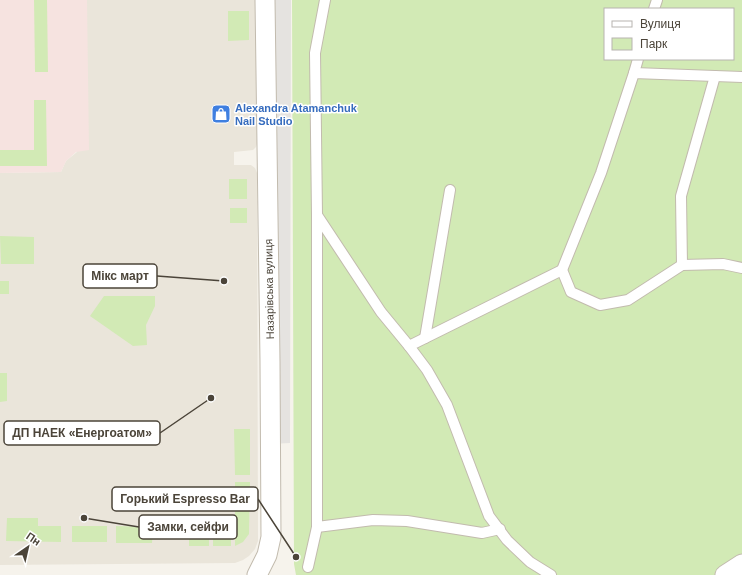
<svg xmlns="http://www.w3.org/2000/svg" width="742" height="575" viewBox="0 0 742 575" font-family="Helvetica,sans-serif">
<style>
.residential{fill:#eae5da}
.medical{fill:#f6e3e0}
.green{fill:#d2eab5;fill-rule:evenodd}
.parking{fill:#e5e3e0}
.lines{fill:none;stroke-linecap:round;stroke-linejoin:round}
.lane-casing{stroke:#c2bbae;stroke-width:12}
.street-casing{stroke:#c2bbae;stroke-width:21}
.lane{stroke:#fff;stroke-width:10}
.street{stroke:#fff;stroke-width:19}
.labels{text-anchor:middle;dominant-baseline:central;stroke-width:3;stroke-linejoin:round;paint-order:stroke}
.shop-label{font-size:11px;font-weight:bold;fill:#366cbe;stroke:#fff;text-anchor:start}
.street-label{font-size:11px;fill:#4b4439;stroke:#fff}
.leader{fill:none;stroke:#4b4439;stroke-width:1.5}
.callout-dot{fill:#4b4439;stroke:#fff;stroke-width:1.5}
.callout{fill:#fff;stroke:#4b4439;stroke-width:1.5}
.callout-label{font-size:12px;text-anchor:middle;font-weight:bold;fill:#4b4439}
</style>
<rect width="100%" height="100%" fill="#f6f3ec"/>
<!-- residential -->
<polygon class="residential" points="87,0 257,0 258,141 256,147 253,150 234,152 234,165 251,165 255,168 257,173 258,541 255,549 249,556 243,560 235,563 0,565 0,173 61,172 66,161 77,152"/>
<!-- medical -->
<polygon class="medical" points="0,0 87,0 89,150 76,152 66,161 61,172 0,173"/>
<!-- green -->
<g class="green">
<polygon points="34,0 47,0 48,72 35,72"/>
<path d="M292,0H742V575H296L294,564ZM605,9H733V59H605Z"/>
<polygon points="228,11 249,11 249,40 228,41"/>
<polygon points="34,100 46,100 47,166 0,166 0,150 34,150"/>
<rect x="229" y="179" width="18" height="20"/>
<rect x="230" y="208" width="17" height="15"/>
<polygon points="0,236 34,237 34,264 1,264"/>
<rect x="0" y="281" width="9" height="13"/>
<polygon points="104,296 155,296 155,306 146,325 147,345 133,346 90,316"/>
<polygon points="0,373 7,373 7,401 0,402"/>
<polygon points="234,429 250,429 250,475 235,475"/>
<polygon points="235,482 250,482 249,534 243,542 235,546"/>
<polygon points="7,518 38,518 38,526 61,526 61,542 6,541"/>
<rect x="72" y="526" width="35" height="16"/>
<polygon points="116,526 153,527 152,543 116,543"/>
<polygon points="189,527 198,527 198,533 209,533 209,546 189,546"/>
<polygon points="222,527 231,527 231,546 213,546 213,534 222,534"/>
</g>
<!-- parking -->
<polygon class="parking" points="265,0 291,0 290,443 271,444"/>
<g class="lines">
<!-- lane casing -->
<g class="lane-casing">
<g id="lane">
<polyline points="654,9 657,0"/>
<polyline points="634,73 638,59"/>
<polyline points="317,215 381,312 409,346"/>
<polyline points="682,265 681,196 715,76"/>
<polyline points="562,270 571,292 600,305 628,300 682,265 723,264 742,268"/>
<polyline points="425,338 450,190"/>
<polyline points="317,527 373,520 407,521 482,533 500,529"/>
<polyline points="308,567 317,527 317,215 315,53 325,0"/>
<polyline points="551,575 530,562 507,540 489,516 447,405 427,370 409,346 562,270 601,173 634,73 742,77"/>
</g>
</g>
<!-- street casing -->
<g class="street-casing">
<g id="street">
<polyline points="257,575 267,555 271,537 270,361 265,0"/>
<polyline points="725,575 742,564"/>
</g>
</g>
<!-- lane -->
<use href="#lane" class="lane"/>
<!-- street -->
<use href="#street" class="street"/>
</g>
<!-- icons -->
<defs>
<g id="shop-square" transform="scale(1)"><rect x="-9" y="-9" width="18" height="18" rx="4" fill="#3f7fe0" stroke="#fff"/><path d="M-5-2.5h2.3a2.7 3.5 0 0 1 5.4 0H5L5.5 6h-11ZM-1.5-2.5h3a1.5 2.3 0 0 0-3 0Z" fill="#fff"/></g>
</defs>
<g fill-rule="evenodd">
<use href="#shop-square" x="221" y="114"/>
</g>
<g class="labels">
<!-- shop labels -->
<g class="shop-label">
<text x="235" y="108">Alexandra Atamanchuk<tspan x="235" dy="13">Nail Studio</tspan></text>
</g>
<!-- street labels -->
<g class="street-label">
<text transform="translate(269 289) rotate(-91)">Назарівська вулиця</text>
</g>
</g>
<!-- callouts -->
<path class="leader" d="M224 281L157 276M211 398L160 433M296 557L258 499M84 518L139 527"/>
<g class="callout-dot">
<circle cx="224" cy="281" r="4"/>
<circle cx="211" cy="398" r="4"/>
<circle cx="296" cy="557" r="4"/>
<circle cx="84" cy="518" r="4"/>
</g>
<g class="callout">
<rect x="83" y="264" width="74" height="24" rx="4"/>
<rect x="4" y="421" width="156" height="24" rx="4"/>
<rect x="112" y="487" width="146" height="24" rx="4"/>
<rect x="139" y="515" width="98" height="24" rx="4"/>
</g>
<g class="callout-label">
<text x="120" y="280">Мікс март</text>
<text x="82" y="437">ДП НАЕК «Енергоатом»</text>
<text x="185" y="503">Горький Espresso Bar</text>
<text x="188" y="531">Замки, сейфи</text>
</g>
<!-- legend -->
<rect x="604" y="8" width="130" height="52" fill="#ffffff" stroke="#b7b4b0"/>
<rect x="612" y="21" width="20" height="6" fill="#ffffff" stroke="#b7b4b0"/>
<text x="640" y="28" font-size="12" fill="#4b4439">Вулиця</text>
<rect x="612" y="38" width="20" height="12" fill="#d2eab5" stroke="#b7b4b0"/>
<text x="640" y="48" font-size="12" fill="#4b4439">Парк</text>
<!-- north arrow -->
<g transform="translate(28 547) rotate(34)" stroke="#ffffff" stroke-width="3" paint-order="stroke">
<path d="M0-3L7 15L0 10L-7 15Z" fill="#4b4439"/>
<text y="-6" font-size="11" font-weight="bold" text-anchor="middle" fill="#4b4439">Пн</text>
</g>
</svg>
